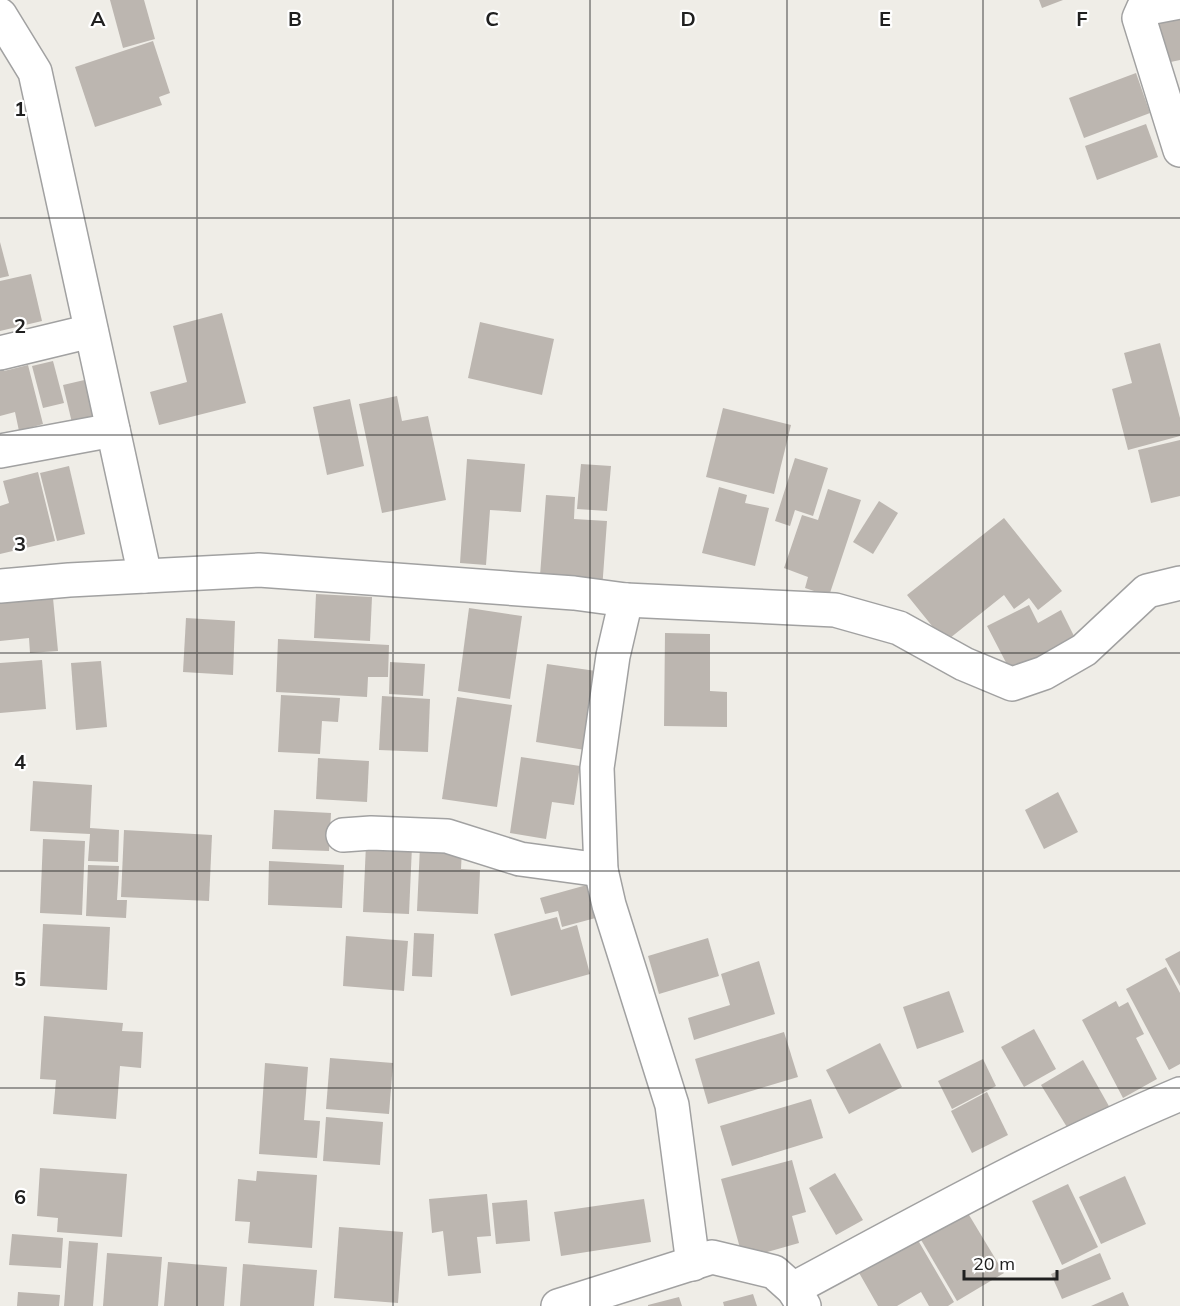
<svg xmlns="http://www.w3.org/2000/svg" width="1180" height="1306" viewBox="0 0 1180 1306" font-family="Mulish,sans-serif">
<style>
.building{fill:#bcb6b0}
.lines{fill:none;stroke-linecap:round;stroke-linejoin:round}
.street-casing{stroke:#a1a1a1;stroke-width:36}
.street{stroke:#fff;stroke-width:33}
.grid{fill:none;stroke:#202020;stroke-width:1.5;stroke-opacity:0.55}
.grid-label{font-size:20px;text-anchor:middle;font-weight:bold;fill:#202020;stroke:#fff;stroke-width:4.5;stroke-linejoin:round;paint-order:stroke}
</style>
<rect width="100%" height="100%" fill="#efede7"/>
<!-- building -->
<g class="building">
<polygon points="110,0 144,0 155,39 123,48"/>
<polygon points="1039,0 1063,0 1042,8"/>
<polygon points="1180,12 1180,60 1161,64 1152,17"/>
<polygon points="153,41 170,93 159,97 162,105 95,127 75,67"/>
<polygon points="1136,73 1150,113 1084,138 1069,98"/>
<polygon points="1146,124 1158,157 1097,180 1085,146"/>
<polygon points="0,242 9,276 0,278"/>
<polygon points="31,274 42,321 0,331 0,281"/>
<polygon points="222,313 246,403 159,425 150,392 187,382 173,326"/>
<polygon points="480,322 554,339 542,395 468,378"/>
<polygon points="1160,343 1180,418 1180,436 1128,450 1112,389 1132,383 1124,353"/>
<polygon points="0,358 4,371 28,365 43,424 19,431 15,412 0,416"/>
<polygon points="53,361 64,403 43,408 32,366"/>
<polygon points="93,378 103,419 73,427 63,385"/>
<polygon points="397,396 402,421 428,416 446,500 382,513 359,404"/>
<polygon points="350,399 364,466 327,475 313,407"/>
<polygon points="723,408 791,425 774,494 706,477"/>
<polygon points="1180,440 1180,496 1151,503 1138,450"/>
<polygon points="795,458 828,468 813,516 795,510 790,526 775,521"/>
<polygon points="467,459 525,464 521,512 490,510 486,565 460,563"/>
<polygon points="581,464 611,466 607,511 577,509"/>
<polygon points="69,466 85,534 57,541 40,473"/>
<polygon points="38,472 55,541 0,554 0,506 9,503 3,481"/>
<polygon points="719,487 747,495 745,503 769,508 755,566 702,553"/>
<polygon points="828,489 861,500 829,596 805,588 808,577 784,568 802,515 818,520"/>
<polygon points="546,495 575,497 574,519 607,521 602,590 540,576"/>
<polygon points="879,501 898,513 873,554 853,542"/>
<polygon points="1004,518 1062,591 1038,610 1029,598 1014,609 1004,595 945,642 907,595"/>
<polygon points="316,594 372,597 370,641 314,638"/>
<polygon points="53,598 58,651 30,653 29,638 0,641 0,602"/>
<polygon points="1029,605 1038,623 1061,610 1077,642 1013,676 987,626"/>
<polygon points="469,608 522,616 510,699 458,691"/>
<polygon points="186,618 235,621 233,675 183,672"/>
<polygon points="665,633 710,634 710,691 727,692 727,727 664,726"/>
<polygon points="278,639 389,645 388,677 368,677 367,697 276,692"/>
<polygon points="42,660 46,709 0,713 0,663"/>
<polygon points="101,661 107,727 76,730 71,663"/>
<polygon points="390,662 425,664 423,696 389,694"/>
<polygon points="547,664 596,671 585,750 536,742"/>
<polygon points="281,695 340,698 338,722 322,721 320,754 278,752"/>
<polygon points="382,696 430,699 428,752 379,750"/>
<polygon points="457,697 512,705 497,807 442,799"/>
<polygon points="521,757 580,766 574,805 552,802 546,839 510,833"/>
<polygon points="318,758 369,761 367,802 316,799"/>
<polygon points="33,781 92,785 90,828 119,830 118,862 88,861 90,834 30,831"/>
<polygon points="1058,792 1078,832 1044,849 1025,810"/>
<polygon points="274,810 331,813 329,851 272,849"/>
<polygon points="124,830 212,835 209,901 121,897"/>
<polygon points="43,839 85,841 82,915 40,913"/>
<polygon points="366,844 412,846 409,914 363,912"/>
<polygon points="420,846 462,848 461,869 480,870 478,914 417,911"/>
<polygon points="269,861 344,865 342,908 268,905"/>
<polygon points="88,865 119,866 117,900 127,900 126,918 86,916"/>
<polygon points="594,883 603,916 562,927 558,911 545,914 540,898"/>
<polygon points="557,917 561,930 577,925 590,974 511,996 494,934"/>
<polygon points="43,924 110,927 107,990 40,986"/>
<polygon points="414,933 434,934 432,977 412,976"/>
<polygon points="346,936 408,941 404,991 343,986"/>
<polygon points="708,938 719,976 659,994 648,956"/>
<polygon points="1180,951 1180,986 1165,959"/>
<polygon points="759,961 775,1014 694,1040 688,1018 730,1005 721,974"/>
<polygon points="1166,967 1180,993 1180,1064 1169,1070 1126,989"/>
<polygon points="949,991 964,1032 917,1049 903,1007"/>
<polygon points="1116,1001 1119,1007 1128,1002 1144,1034 1136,1038 1157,1079 1123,1098 1082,1020"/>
<polygon points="44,1016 123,1023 122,1031 143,1032 141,1068 120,1066 116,1119 53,1114 56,1080 40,1079"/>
<polygon points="1034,1029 1056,1069 1024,1087 1001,1047"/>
<polygon points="784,1032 798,1077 708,1104 695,1059"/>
<polygon points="880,1043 902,1087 849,1114 826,1070"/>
<polygon points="330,1058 393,1063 389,1114 326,1109"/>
<polygon points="983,1059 996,1086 952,1109 938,1081"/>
<polygon points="1083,1060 1110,1108 1070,1132 1041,1085"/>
<polygon points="265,1063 308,1067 304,1120 320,1121 317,1158 259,1154"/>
<polygon points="987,1092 1008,1135 972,1153 951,1111"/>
<polygon points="811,1099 823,1138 732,1166 720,1126"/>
<polygon points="326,1117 383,1122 380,1165 323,1161"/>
<polygon points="792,1160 806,1212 792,1216 799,1243 743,1259 721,1179"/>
<polygon points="40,1168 127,1174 122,1237 57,1232 58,1218 37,1216"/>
<polygon points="257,1171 317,1175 312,1248 248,1243 250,1222 235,1221 238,1179 256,1181"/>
<polygon points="835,1173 863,1220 836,1235 809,1188"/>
<polygon points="1125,1176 1146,1224 1101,1244 1079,1197"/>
<polygon points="1068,1184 1098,1247 1062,1265 1032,1201"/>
<polygon points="487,1194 491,1236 477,1237 481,1273 448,1276 443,1231 432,1233 429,1199"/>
<polygon points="644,1199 651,1242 561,1256 554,1212"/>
<polygon points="527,1200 530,1241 496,1244 492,1203"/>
<polygon points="963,1205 1004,1273 957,1301 917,1233"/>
<polygon points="339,1227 403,1232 398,1303 334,1298"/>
<polygon points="912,1230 954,1302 948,1306 929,1306 921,1292 897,1306 878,1306 854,1264"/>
<polygon points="12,1234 63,1238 61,1268 9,1265"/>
<polygon points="69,1241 98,1243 93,1306 64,1306"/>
<polygon points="107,1253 162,1257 158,1306 103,1306"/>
<polygon points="1100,1253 1111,1279 1062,1299 1051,1274"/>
<polygon points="168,1262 227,1267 224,1306 164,1306"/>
<polygon points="243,1264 317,1270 314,1306 240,1306"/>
<polygon points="18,1292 60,1295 59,1306 17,1306"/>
<polygon points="1123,1292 1129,1306 1091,1306"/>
<polygon points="753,1294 757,1306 724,1306 723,1302"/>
<polygon points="679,1297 682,1306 648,1306 648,1305"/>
</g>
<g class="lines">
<!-- street casing -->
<g class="street-casing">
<g id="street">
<polyline points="1180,2 1143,9 1139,18 1180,150"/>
<polyline points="0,15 35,72 145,576"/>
<polyline points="0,353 91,331"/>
<polyline points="0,451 113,430"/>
<polyline points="0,586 69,580 259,570 574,593 626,600 835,610 899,628 964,664 1012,684 1044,673 1084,650 1147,591 1180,583"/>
<polyline points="626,600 613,656 597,768 601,870 609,905 672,1105 693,1264"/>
<polyline points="343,835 371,833 447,836 520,859 601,870"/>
<path d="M793,1289C920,1221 1047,1150 1180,1094"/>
<polyline points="558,1306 712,1257 774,1272 793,1289 804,1306"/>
</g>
</g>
<!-- street -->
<use href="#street" class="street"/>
</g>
<!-- grid -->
<path class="grid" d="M197,0V1306M393,0V1306M590,0V1306M787,0V1306M983,0V1306M0,218H1180M0,435H1180M0,653H1180M0,871H1180M0,1088H1180"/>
<g class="grid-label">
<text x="98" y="26">A</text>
<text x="295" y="26">B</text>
<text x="492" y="26">C</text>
<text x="688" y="26">D</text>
<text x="885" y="26">E</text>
<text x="1082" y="26">F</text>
<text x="20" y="116">1</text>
<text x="20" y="333">2</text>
<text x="20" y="551">3</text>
<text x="20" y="769">4</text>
<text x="20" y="986">5</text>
<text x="20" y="1204">6</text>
</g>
<!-- scale -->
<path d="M964 1270v9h93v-9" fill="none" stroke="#202020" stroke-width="3"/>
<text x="973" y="1270" font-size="18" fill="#202020" stroke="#ffffff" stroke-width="4.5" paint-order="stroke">20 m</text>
</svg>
